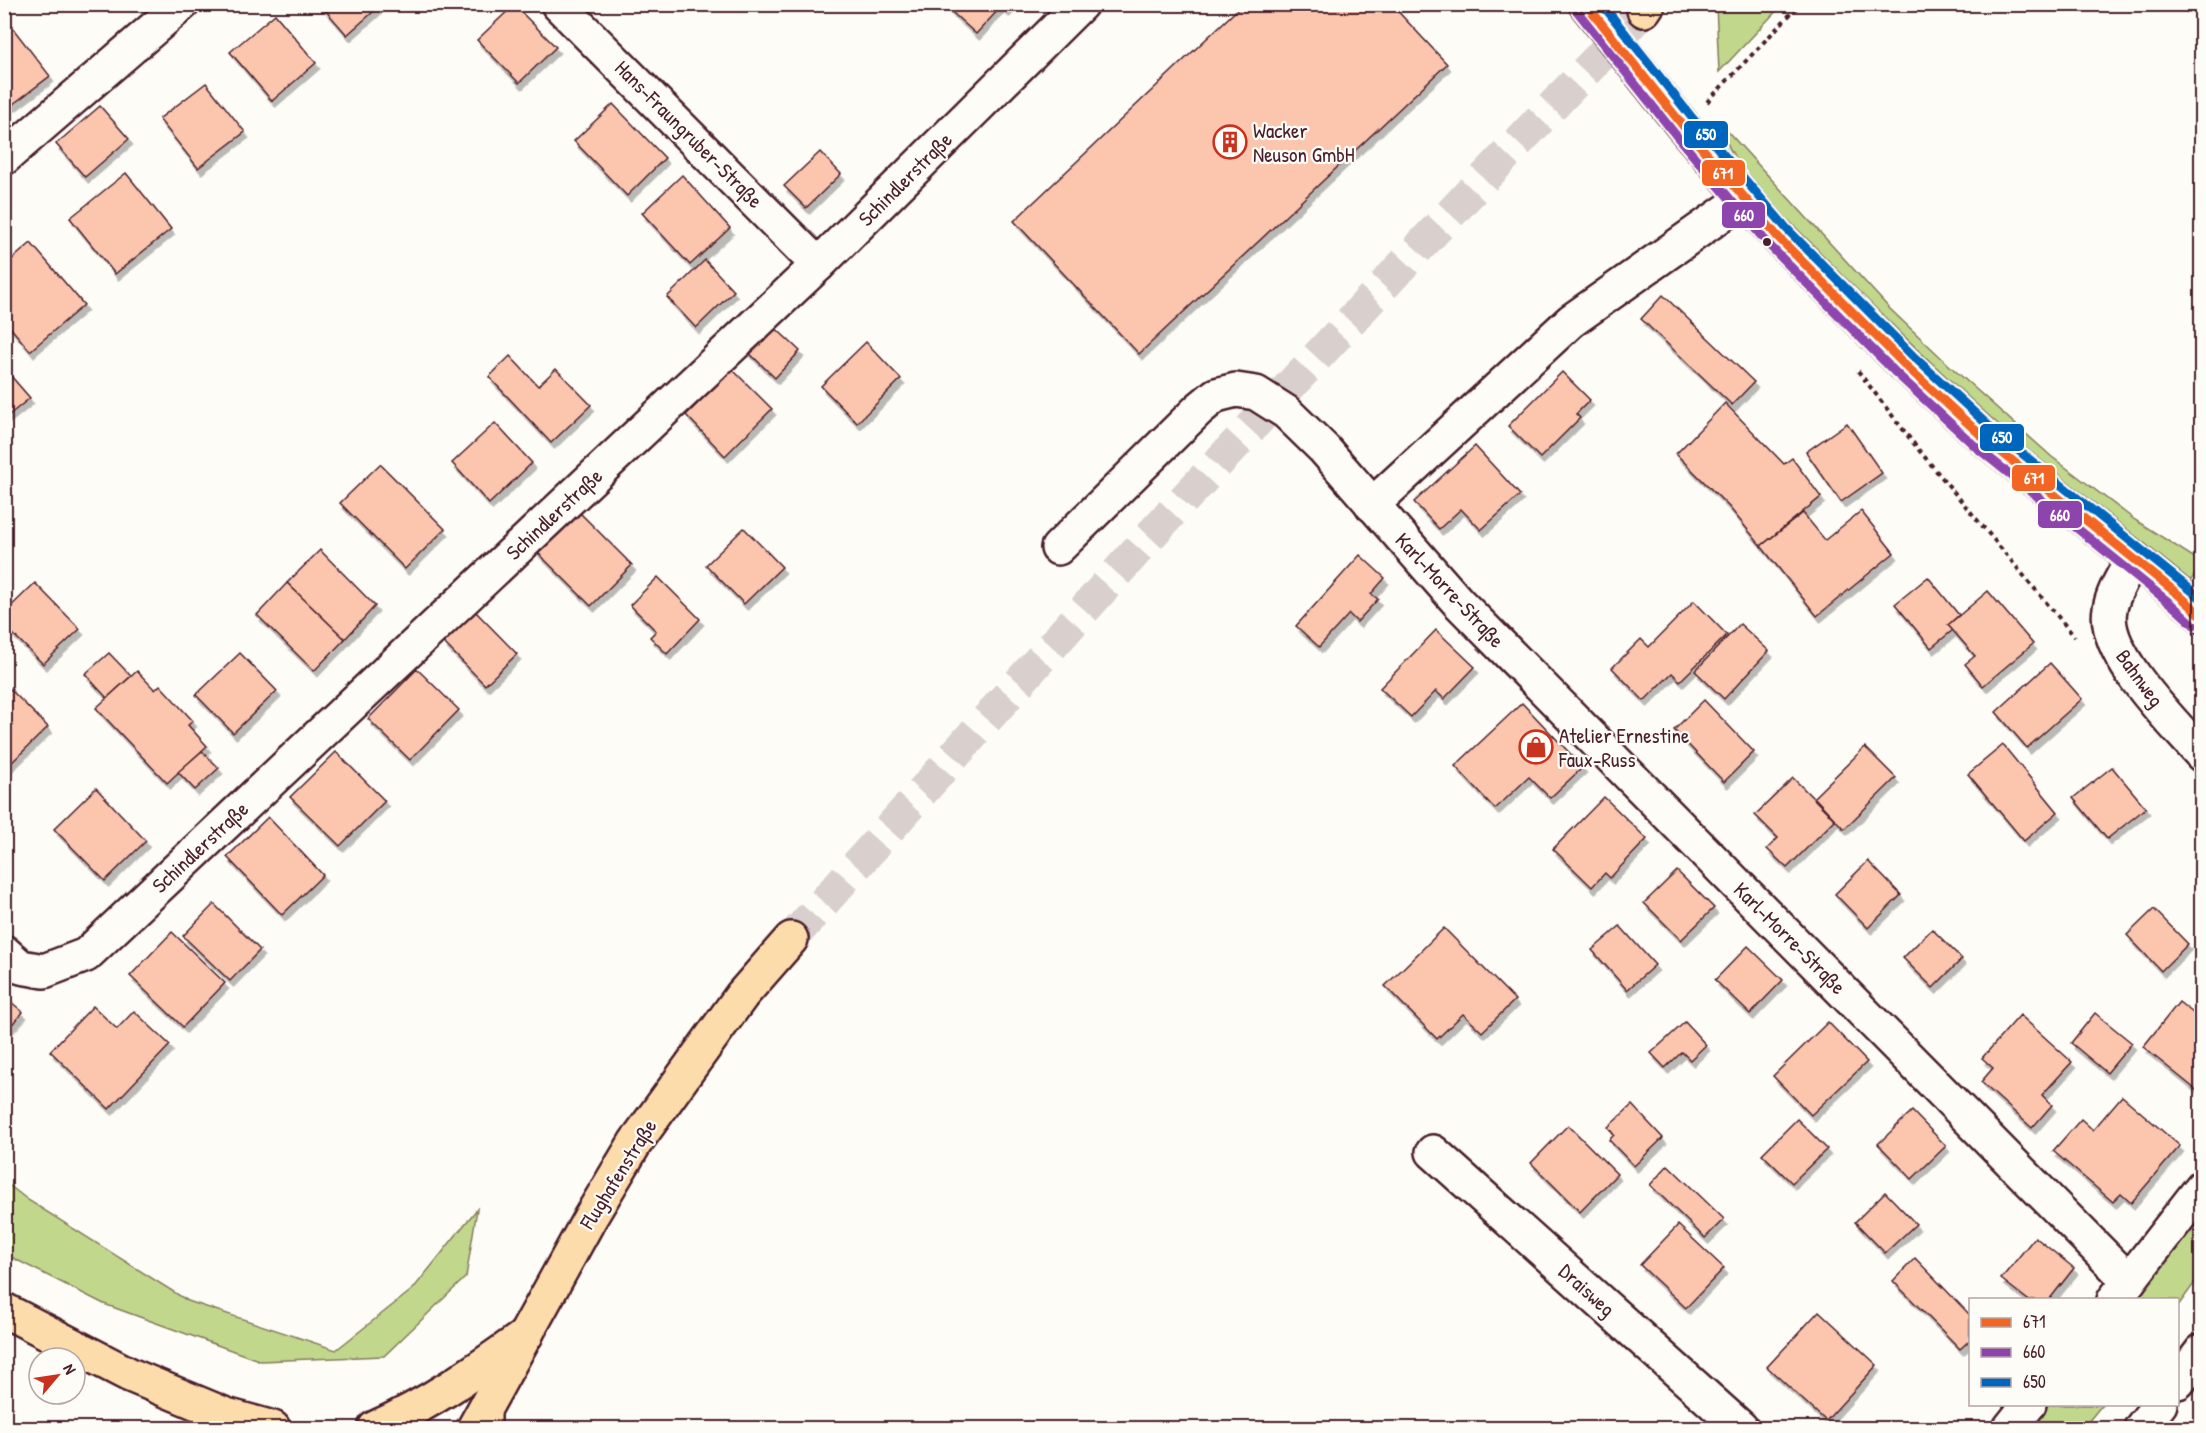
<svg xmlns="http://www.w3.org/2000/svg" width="2206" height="1433" viewBox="0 0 2206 1433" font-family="'Patrick Hand',sans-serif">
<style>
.green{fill:#c1d78c;stroke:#867b5c;stroke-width:1.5}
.building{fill:#fbc5ae;stroke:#4a1f2b;stroke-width:1.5;filter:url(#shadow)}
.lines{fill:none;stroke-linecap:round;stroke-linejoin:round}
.major-tunnel{stroke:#d9d0ce;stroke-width:33;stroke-dasharray:33 16;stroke-linecap:butt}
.minor-casing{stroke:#4a1f2b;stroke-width:38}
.major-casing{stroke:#4a1f2b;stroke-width:38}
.highway-casing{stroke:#4a1f2b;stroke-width:38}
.path{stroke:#4a1f2b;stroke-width:4;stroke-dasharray:4.5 4.5;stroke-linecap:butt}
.minor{stroke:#fdfcf7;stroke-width:33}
.major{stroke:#fddcac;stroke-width:33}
.highway{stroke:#fddcac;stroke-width:33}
.bus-1-casing{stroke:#fdfcf7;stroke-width:14}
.bus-2-casing{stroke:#fdfcf7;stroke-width:14}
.bus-3-casing{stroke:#fdfcf7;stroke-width:14}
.bus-1{stroke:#f26522;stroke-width:9}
.bus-2{stroke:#8e44ad;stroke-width:9}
.bus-3{stroke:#0065bd;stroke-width:9}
.bus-dot{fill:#4a1f2b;stroke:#fdfcf7;stroke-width:2}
.labels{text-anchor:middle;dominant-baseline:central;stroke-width:4.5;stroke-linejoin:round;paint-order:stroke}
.poi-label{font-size:21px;fill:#4a1f2b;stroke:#fdfcf7;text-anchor:start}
.street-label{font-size:21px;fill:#4a1f2b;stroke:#fdfcf7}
.line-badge{stroke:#fdfcf7;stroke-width:2}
.badge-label{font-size:16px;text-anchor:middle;font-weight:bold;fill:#fff}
</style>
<defs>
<filter id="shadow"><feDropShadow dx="3.5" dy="6" stdDeviation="0" flood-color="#0004"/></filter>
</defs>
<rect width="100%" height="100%" fill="#fdfcf7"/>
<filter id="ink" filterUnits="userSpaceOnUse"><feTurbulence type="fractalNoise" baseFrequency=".0167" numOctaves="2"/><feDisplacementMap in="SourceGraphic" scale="12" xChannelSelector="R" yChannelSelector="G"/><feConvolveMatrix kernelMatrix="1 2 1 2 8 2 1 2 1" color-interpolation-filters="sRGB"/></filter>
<g filter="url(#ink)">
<!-- green -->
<g class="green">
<polygon points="1716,5 1782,5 1719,72"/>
<path d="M1720,123L1890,309L1950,366L2052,457L2135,520L2195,558L2201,563V572L2199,570L2190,581C2138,537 2082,496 2030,452C1955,388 1885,319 1816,248C1783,214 1730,169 1720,123Z"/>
<polygon points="5,1182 28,1200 188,1301 336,1350 413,1289 477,1209 466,1277 384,1356 261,1361 104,1304 5,1254"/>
<polygon points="2201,1207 2201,1274 2178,1306 2178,1300 2128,1300"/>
<polygon points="2038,1405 2102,1405 2083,1428 2018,1428"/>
</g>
<!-- building -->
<g class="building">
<polygon points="320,4 382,4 347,35"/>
<polygon points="943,4 1012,4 1006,11 1001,7 976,34"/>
<polygon points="1243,4 1391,4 1447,64 1139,354 1014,221"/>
<polygon points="514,5 556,47 519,83 477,40"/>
<polygon points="275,14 316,63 272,101 230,52"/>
<polygon points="4,17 50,76 4,111"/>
<polygon points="206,83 245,132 198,168 159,119"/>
<polygon points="613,104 665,158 627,196 574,141"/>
<polygon points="100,106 129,139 85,177 56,144"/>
<polygon points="820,152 841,174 806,208 784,186"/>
<polygon points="126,173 171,229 115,274 70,218"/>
<polygon points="682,175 730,228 690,265 642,213"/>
<polygon points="31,243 84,305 30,351 4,320 4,266"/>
<polygon points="705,260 734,291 696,328 667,297"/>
<polygon points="1663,295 1754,382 1732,405 1641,319"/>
<polygon points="769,322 800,351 775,378 745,349"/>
<polygon points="866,342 901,379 857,423 821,386"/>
<polygon points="510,356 538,386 556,369 591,405 551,443 489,377"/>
<polygon points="4,368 30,398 4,419"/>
<polygon points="732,369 772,409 725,456 686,415"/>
<polygon points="1562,372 1590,400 1576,414 1580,418 1540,458 1508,426"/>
<polygon points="1725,403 1784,464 1792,458 1821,497 1761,546 1729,507 1676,454"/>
<polygon points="495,423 532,463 489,504 452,463"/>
<polygon points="1847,423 1882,473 1841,502 1806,452"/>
<polygon points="1475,446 1520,495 1481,530 1461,509 1439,529 1414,502"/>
<polygon points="380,464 445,529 405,569 340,503"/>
<polygon points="577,510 632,565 591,606 536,551"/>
<polygon points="1861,511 1894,553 1817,616 1761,546 1803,513 1825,540"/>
<polygon points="744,528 782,567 744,604 706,565"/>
<polygon points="320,550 375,606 345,639 287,583"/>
<polygon points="1360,555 1385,578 1371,594 1378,599 1357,622 1349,614 1319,647 1296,626"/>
<polygon points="658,577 700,619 667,654 650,637 656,631 630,605"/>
<polygon points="1928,577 1959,615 1948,625 1953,630 1931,648 1895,604"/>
<polygon points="35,583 80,629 43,664 4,625 4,613"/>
<polygon points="287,583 345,639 314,671 257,615"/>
<polygon points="1988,591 2033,644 1983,686 1965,664 1975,656 1948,625"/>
<polygon points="1694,601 1727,635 1680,681 1672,673 1644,701 1612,668 1641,639 1649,647"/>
<polygon points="475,611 517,654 485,685 444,643"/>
<polygon points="1740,624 1769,651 1724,699 1695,671"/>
<polygon points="1436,630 1475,667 1444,699 1436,691 1411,717 1380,688"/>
<polygon points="109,653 131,676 107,698 85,674"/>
<polygon points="240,653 277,691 233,733 196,695"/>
<polygon points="2050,663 2082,699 2027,748 1996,712"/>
<polygon points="417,669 459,710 410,760 368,719"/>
<polygon points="137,671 155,690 160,685 193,721 188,725 207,746 167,783 96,708"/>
<polygon points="4,683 48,727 4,770"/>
<polygon points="1704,700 1754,752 1724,782 1674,730"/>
<polygon points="1522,703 1583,767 1550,798 1529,777 1495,809 1455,766"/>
<polygon points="2003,745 2058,812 2024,841 1968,774"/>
<polygon points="1865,747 1896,778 1844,829 1814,797"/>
<polygon points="202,751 219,768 195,790 178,772"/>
<polygon points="336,752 385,801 340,846 290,797"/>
<polygon points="2112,767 2146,808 2107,839 2073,798"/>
<polygon points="1793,778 1835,820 1787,868 1767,849 1778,838 1755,815"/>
<polygon points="96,788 146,841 105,881 54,829"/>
<polygon points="1604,797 1647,839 1610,878 1605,873 1592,887 1553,849"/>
<polygon points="268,817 323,875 282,915 227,857"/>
<polygon points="1868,861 1901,895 1868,928 1835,894"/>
<polygon points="1677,871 1714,908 1681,940 1644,903"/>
<polygon points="214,904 260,950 230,981 183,936"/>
<polygon points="2154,909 2188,944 2161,971 2127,935"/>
<polygon points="1620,926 1655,965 1627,990 1592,950"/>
<polygon points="1444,928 1515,1000 1482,1032 1463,1014 1437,1039 1385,986"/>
<polygon points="1932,929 1962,959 1933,988 1903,958"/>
<polygon points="172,932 225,983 183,1027 130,976"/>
<polygon points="1748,946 1783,980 1750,1014 1715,980"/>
<polygon points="4,996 23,1012 4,1033"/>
<polygon points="2179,1002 2202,1020 2200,1093 2143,1047"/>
<polygon points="93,1006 117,1029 134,1011 170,1045 109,1109 50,1051"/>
<polygon points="2095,1013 2132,1043 2107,1073 2071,1043"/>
<polygon points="2020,1015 2072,1062 2042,1095 2052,1105 2032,1128 1981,1082 1993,1068 1982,1058"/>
<polygon points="1685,1022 1706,1045 1690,1060 1682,1052 1665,1068 1651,1053"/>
<polygon points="1828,1022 1867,1062 1811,1115 1773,1076"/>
<polygon points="2122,1096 2180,1146 2131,1203 2121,1194 2113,1202 2053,1151 2081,1119 2093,1130"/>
<polygon points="1632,1105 1663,1138 1634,1166 1609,1140 1614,1135 1608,1127"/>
<polygon points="1912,1111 1946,1146 1912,1179 1878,1144"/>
<polygon points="1797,1119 1827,1149 1792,1183 1762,1154"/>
<polygon points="1568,1125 1617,1174 1580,1212 1531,1163"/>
<polygon points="1668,1165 1724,1219 1705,1238 1650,1185"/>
<polygon points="1885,1192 1916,1224 1885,1253 1855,1222"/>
<polygon points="1678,1225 1724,1268 1686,1308 1640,1265"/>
<polygon points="2035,1237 2074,1268 2049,1300 2028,1300 2001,1279"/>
<polygon points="1915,1258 1970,1315 1970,1340 1960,1349 1893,1281"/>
<polygon points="1819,1311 1877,1365 1826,1421 1767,1367"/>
</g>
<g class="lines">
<!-- major-tunnel -->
<polyline class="major-tunnel" points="791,939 1147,539 1468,195 1644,10"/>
<!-- minor casing -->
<g class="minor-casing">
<g id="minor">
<polyline points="558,4 818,265"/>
<polyline points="1586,4 1684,127 1778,237 1905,365 1984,438 2179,595 2202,616"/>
<polyline points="4,158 182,4"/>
<polyline points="1372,505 1571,321 1745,198"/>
<polyline points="1058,548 1199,409 1216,395 1236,390 1256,393 1286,412 1324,449 1458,602 2129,1281"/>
<path d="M2133,558C2125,574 2113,591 2110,609C2101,653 2174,723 2202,755"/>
<polyline points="4,952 21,967 44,971 86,955 818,265 1081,4"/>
<polyline points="1433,1152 1741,1428"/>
<polyline points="2114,1300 2202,1187"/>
<polyline points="2178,1382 2202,1351"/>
<polyline points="2010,1428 2029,1404"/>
<polyline points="2141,1428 2160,1404"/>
</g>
</g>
<!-- major casing -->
<g class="major-casing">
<g id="major">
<polyline points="1644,10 1648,4"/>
<polyline points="474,1428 590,1218 635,1143 742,995 791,939"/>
</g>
</g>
<!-- highway casing -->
<g class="highway-casing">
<g id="highway">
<polyline points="4,1310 130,1375 226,1415 273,1428"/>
<polyline points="484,1412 484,1428"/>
<path d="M375,1428C430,1404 477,1370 526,1335"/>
</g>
</g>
<!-- path -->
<g class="path">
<polyline points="1707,102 1800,4"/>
<polyline points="1858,371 1918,449 2075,637"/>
</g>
<!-- minor -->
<use href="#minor" class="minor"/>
<!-- major -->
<use href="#major" class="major"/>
<!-- highway -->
<use href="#highway" class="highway"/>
<!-- bus-1 casing -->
<g class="bus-1-casing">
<polyline id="bus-1" points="1586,4 1684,127 1778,237 1905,365 1984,438 2179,595 2202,616"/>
</g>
<!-- bus-2 casing -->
<g class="bus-2-casing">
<polyline id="bus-2" points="1577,11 1675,134 1769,245 1896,373 1976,447 2171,604 2194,625"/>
</g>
<!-- bus-3 casing -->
<g class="bus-3-casing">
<polyline id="bus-3" points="1602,4 1693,119 1787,229 1913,356 1992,429 2202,599"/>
</g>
<!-- bus-1 -->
<use href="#bus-1" class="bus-1"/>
<!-- bus-2 -->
<use href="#bus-2" class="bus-2"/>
<!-- bus-3 -->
<use href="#bus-3" class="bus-3"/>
</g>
</g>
<!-- icons -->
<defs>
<g id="building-ring" transform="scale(1.725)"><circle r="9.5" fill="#fdfcf7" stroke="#c8321e" stroke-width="1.5"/><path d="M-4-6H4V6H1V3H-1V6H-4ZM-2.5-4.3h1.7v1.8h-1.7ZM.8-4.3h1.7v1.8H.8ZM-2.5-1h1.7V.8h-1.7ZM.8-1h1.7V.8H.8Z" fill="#c8321e"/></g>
<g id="shop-ring" transform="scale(1.725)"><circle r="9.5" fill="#fdfcf7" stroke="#c8321e" stroke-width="1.5"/><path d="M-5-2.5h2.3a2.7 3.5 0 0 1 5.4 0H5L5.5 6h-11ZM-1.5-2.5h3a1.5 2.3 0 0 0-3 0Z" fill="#c8321e"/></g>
</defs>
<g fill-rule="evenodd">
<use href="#building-ring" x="1230" y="142"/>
<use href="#shop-ring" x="1536" y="747"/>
</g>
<!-- markers -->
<circle class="bus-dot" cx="1767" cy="242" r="5"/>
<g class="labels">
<!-- poi labels -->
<g class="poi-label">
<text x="1253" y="130">Wacker<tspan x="1253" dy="24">Neuson GmbH</tspan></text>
<text x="1559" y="735">Atelier Ernestine<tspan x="1559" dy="24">Faux-Russ</tspan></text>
</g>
<!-- street labels -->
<g class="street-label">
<text transform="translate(689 134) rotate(45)">Hans-Fraungruber-Straße</text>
<text transform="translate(905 179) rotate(-45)">Schindlerstraße</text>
<text transform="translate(554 514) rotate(-43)">Schindlerstraße</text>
<text transform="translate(1450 590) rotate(47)">Karl-Morre-Straße</text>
<text transform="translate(2140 678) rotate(54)">Bahnweg</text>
<text transform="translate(200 847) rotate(-43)">Schindlerstraße</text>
<text transform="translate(1790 938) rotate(45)">Karl-Morre-Straße</text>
<text transform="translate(618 1174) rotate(-58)">Flughafenstraße</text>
<text transform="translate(1587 1290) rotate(42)">Draisweg</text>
</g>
</g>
<g class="line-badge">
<rect x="1683" y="120" width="46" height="29" rx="6" fill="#0065bd"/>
<rect x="1701" y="159" width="45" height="28" rx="6" fill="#f26522"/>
<rect x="1721" y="201" width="45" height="28" rx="6" fill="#8e44ad"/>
<rect x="1979" y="423" width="46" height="29" rx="6" fill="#0065bd"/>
<rect x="2011" y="464" width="45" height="28" rx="6" fill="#f26522"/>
<rect x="2037" y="500" width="46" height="29" rx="6" fill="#8e44ad"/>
</g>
<g class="badge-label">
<text x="1706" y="140">650</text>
<text x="1723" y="179">671</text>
<text x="1744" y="221">660</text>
<text x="2002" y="443">650</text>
<text x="2034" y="484">671</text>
<text x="2060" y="521">660</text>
</g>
<!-- margin -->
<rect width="2206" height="1433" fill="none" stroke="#fdfcf7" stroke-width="24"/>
<rect x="12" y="12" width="2182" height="1409" fill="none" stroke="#4a1f2b" stroke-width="2" filter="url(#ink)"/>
<!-- legend -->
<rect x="1969" y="1298" width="210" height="108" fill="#fdfcf7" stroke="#b5a4a5" stroke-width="1.5"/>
<rect x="1981" y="1318" width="30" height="9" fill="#f26522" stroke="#b5a4a5" stroke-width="1.5"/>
<text x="2023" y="1328" font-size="18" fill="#4a1f2b">671</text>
<rect x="1981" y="1348" width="30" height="9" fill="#8e44ad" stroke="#b5a4a5" stroke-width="1.5"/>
<text x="2023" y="1358" font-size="18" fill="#4a1f2b">660</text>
<rect x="1981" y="1378" width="30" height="9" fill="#0065bd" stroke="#b5a4a5" stroke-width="1.5"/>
<text x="2023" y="1388" font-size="18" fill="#4a1f2b">650</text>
<!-- north arrow -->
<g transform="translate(57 1376) rotate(61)"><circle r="28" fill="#fdfcf7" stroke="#b5a4a5" stroke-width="1.5"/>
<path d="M0-4.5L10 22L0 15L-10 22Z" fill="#c8321e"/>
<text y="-9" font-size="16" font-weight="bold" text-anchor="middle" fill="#4a1f2b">N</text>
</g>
</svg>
